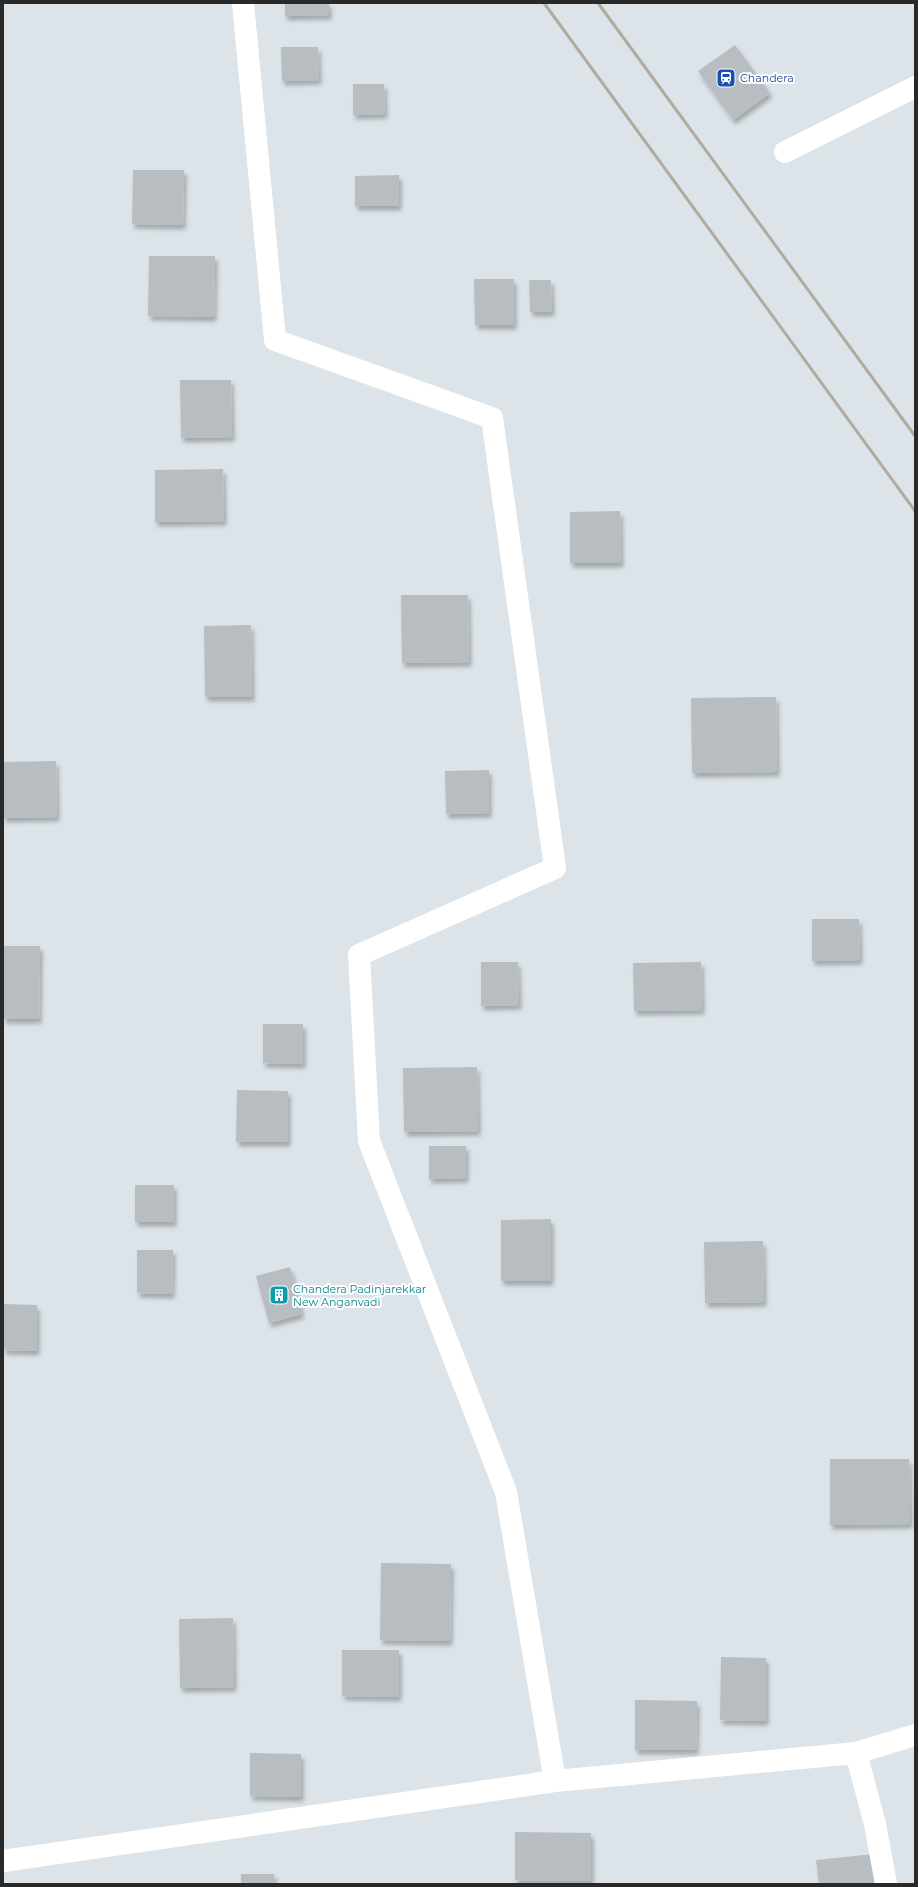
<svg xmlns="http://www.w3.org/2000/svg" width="918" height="1887" viewBox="0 0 918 1887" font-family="Montserrat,sans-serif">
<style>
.building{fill:#b8bdc2;filter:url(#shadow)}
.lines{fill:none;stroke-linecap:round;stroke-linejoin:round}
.minor{stroke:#fff;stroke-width:22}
.rail{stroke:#b1ab9f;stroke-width:3}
.labels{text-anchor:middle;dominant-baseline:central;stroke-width:4;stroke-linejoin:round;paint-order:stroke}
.transit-label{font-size:11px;fill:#164399;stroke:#fff;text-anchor:start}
.culture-label{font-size:11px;fill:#0d838f;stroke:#fff;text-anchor:start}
</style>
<defs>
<filter id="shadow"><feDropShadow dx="2.5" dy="4.5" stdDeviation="2" flood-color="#0004"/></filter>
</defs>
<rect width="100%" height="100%" fill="#dce4e9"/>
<!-- building -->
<g class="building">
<polygon points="285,3 329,3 329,15 285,16"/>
<polygon points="735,45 770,93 733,120 698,71"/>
<polygon points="281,47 318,47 319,80 282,81"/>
<polygon points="353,84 384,84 385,114 353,115"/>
<polygon points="133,170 184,170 183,225 132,224"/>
<polygon points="399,175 399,206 355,206 355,176"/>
<polygon points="149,256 215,256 214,317 148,316"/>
<polygon points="474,279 514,279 514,325 475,325"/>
<polygon points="529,280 551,280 552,312 530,312"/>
<polygon points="180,380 231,380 232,437 181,438"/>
<polygon points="223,469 224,521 155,522 155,470"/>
<polygon points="620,511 621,563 570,563 570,512"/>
<polygon points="401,595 468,595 469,662 402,663"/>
<polygon points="251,625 252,697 205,697 204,626"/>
<polygon points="776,697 777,772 692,773 691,698"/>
<polygon points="56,761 57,817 3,818 3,762"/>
<polygon points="489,770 489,813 446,814 445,771"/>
<polygon points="812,919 859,919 860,960 812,961"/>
<polygon points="3,946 40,946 39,1019 3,1019"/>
<polygon points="481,962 518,962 519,1005 481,1006"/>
<polygon points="701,962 702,1010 634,1011 633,963"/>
<polygon points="263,1024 303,1024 303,1064 263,1063"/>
<polygon points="477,1067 478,1131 404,1132 403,1068"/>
<polygon points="237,1090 288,1091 288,1142 236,1142"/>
<polygon points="429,1146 466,1146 466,1178 429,1179"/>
<rect x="135" y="1185" width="39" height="37"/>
<polygon points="551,1219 551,1281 501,1281 501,1220"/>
<polygon points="763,1241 764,1302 705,1303 704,1242"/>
<polygon points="137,1250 173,1250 172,1294 137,1293"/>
<polygon points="290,1267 302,1314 269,1323 256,1276"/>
<polygon points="3,1304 37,1305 37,1351 3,1350"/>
<polygon points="830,1459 909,1459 910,1524 830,1525"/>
<polygon points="381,1563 451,1564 450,1641 380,1640"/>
<polygon points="233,1618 234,1687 180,1688 179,1619"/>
<polygon points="342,1650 399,1650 399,1697 342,1696"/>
<polygon points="721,1657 766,1658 766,1721 720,1720"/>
<polygon points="635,1700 697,1701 696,1750 635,1750"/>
<polygon points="250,1753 301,1754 301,1797 250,1796"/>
<polygon points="515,1832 591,1833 591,1881 515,1880"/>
<polygon points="874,1854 878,1884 819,1884 816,1860"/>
<rect x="241" y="1874" width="33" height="10"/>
</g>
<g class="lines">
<!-- minor -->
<g class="minor">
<polyline points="243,3 275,340 492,418 555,868 359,955 369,1141 506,1492 555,1781 856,1753 875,1824 886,1884"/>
<polyline points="785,152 915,87"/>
<polyline points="856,1753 915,1735"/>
<polyline points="3,1861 555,1781"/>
</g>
<!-- rail -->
<g class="rail">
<polyline points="544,3 915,511"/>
<polyline points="598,3 915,436"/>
</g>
</g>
<!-- icons -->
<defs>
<g id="station-square" transform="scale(1)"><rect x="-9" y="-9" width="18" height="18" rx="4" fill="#1a4fb4" stroke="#fff"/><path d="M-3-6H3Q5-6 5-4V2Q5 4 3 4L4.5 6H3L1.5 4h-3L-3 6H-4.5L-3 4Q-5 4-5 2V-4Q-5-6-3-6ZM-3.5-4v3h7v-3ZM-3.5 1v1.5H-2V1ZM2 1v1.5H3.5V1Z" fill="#fff"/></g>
<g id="building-square" transform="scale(1)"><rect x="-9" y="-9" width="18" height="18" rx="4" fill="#0f9aa8" stroke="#fff"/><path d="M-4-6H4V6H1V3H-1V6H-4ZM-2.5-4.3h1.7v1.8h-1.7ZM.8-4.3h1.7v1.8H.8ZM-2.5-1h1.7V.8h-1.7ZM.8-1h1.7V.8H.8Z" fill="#fff"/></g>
</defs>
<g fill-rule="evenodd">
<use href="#station-square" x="726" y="78"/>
<use href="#building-square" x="279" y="1295"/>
</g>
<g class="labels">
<!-- transit labels -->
<g class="transit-label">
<text x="740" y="78">Chandera</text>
</g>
<!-- culture labels -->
<g class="culture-label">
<text x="293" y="1289">Chandera Padinjarekkar<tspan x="293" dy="13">New Anganvadi</tspan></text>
</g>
</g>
<!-- border -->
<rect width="918" height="1887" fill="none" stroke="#292929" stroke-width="8"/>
</svg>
